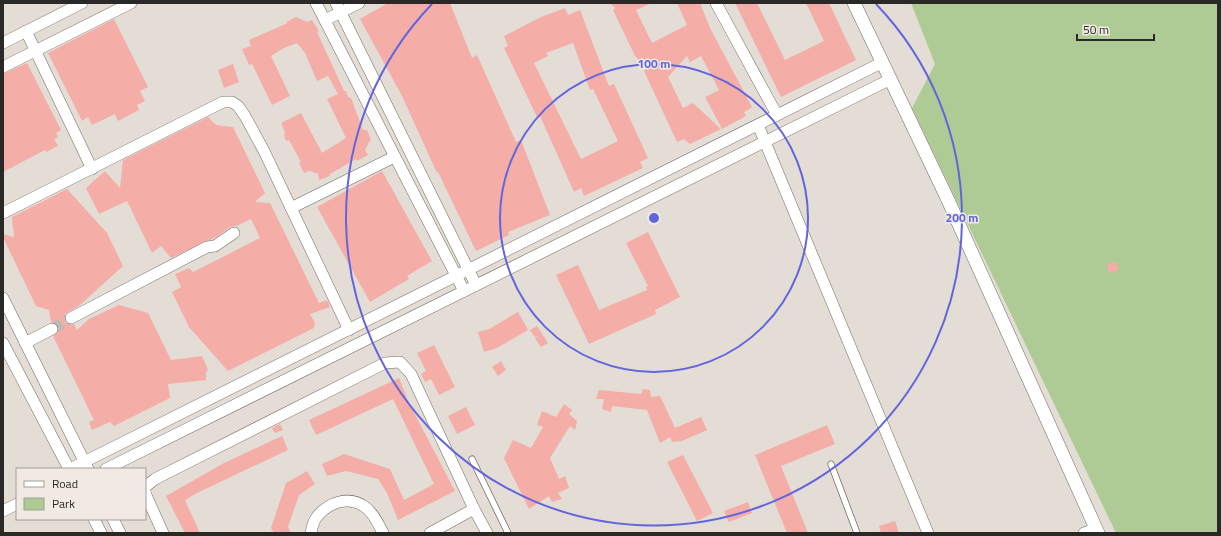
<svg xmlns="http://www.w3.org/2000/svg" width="1221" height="536" viewBox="0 0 1221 536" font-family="'Titillium Web',sans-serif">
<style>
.green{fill:#aecb95}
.building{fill:#f4aea7;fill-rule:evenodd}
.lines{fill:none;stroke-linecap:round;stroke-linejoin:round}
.minor-tunnel{stroke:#beb9b3;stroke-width:11;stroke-dasharray:11 5.5;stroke-linecap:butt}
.service-casing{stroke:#706b65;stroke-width:7}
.minor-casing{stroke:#706b65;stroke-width:12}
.tertiary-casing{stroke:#706b65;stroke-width:14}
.service{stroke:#fff;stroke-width:5.5}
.minor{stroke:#fff;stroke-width:11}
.tertiary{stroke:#fff;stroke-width:13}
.ring{fill:none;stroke:#6265dd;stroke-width:2}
.centre{fill:#6265dd;stroke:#f0eae3;stroke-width:2}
.ring-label{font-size:12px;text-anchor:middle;font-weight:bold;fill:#6265dd;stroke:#f0eae3;stroke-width:3;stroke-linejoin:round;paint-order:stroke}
</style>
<rect width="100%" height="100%" fill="#e3ddd6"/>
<!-- green -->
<polygon class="green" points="911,3 1218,3 1218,533 1116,533 912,108 935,64"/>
<!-- building -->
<g class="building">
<polygon points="388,3 450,3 472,58 477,55 516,142 521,140 550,215 508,232 509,235 476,251 438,172 437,173 402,96 360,19"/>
<polygon points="610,3 652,3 636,10 652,43 687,25 677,3 700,3 710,28 752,107 744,112 746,116 722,129 705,97 719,90 701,56 690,62 687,56 668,77 683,108 693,103 721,129 690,144 684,139 677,142 644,71 647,68 635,56 613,10 615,8"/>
<polygon points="735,3 757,3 785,60 824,41 806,3 829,3 856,60 781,97"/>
<path d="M565,8L568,15L580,10L609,86L614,84L648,158L640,162L643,168L584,196L581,188L574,192L540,116L537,117L504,48L508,46L504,36L541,17ZM573,43L590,90L593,89L618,141L581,159L534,63L548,56L546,53Z"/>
<polygon points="296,17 307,22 312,20 319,31 317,32 344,91 346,91 348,97 351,98 363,130 367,130 371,140 369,142 365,150 368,155 357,161 356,159 330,174 330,176 319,180 318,174 310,171 304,173 299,163 301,162 289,140 286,141 284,135 285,132 281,123 301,113 322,153 346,138 327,99 338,94 328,76 317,81 305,53 297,43 284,48 271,56 290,96 272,105 252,64 249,65 242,49 251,46 249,40 288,23 286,22"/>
<polygon points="114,19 148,87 140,91 145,101 137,105 139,110 118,121 115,114 92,125 88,117 82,121 48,53"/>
<polygon points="27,63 61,130 56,133 58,137 54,139 58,146 46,152 45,150 3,172 3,74"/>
<polygon points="233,64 239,82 224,88 218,70"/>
<polygon points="208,117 216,125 233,127 265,193 255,202 270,203 319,303 327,300 330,307 310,314 315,323 314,328 228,371 189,327 172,292 181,287 175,274 189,268 193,272 260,238 251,219 236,226 230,227 218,236 171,258 161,246 152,253 127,201 99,214 86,188 105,171 120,188 123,160"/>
<polygon points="382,171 432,261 407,276 409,279 370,302 317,207"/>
<polygon points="67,189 107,233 123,266 80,305 65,314 65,322 70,325 74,324 77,330 89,319 119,305 148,313 171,360 202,356 208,370 206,372 206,380 168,384 170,398 114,426 110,422 92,430 89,422 94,420 53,336 58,332 58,326 55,323 51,322 49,310 36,306 3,237 3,234 14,237 12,217"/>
<polygon points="648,232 680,297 655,310 656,314 589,344 556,275 578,265 599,310 647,290 646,287 648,286 626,243"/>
<polygon points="1116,262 1119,270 1109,273 1107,264"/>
<polygon points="518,312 528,330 497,348 484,352 478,332 489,329"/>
<polygon points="537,326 548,343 541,347 535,338 539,336 535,337 530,330"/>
<polygon points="434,345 455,387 439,395 431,379 425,382 421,374 426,371 417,353"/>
<polygon points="501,361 506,370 498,376 492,367"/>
<polygon points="399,378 409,403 455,491 398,520 387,493 378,479 346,471 327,476 322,464 344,454 390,469 404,500 434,484 393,399 316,435 309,420"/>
<polygon points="643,389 650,390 651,397 660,396 675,428 701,417 707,430 682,441 672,442 670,437 660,443 647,410 612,406 611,412 602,409 604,399 596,399 599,390 641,394"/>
<polygon points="564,404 572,410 569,414 577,421 575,430 570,426 550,458 559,479 565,476 569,488 558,493 562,499 552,502 549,496 529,509 504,458 513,440 531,448 543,427 537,425 542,411 556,417"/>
<polygon points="466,407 475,425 457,434 448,416"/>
<polygon points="280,424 283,430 275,433 272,428"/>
<polygon points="827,425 835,444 781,466 808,533 787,533 755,455"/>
<polygon points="282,436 288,450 197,493 185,500 200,533 185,533 166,496 224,463"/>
<polygon points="683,455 713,513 697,521 667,462"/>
<polygon points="307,471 315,484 299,495 288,527 291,533 274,533 271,528 286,483"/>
<polygon points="748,502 752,513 729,522 724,511"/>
<polygon points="895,521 899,533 881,533 879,526"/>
</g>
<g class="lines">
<!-- minor-tunnel -->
<polyline class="minor-tunnel" points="52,329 71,318"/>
<!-- service casing -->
<g class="service-casing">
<g id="service">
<polyline points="472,459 508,533"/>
<polyline points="831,464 857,533"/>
</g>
</g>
<!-- minor casing -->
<g class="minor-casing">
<g id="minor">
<polyline points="316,3 464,291"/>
<polyline points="336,3 476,285"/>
<polyline points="716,3 777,115"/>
<polyline points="325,20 359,3"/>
<polyline points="26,31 92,169"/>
<polyline points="3,43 82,3"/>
<polyline points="3,67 131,3"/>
<polyline points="758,125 928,533"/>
<polyline points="291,208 394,157"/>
<polyline points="3,213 223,102 232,102 238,106 245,116 264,151 349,330"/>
<polyline points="3,298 88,469"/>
<polyline points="71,318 207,247 215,246 234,233"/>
<polyline points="3,343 69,469"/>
<polyline points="25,343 52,329"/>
<polyline points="70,469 881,63"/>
<polyline points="106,469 889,80"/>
<polyline points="145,493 145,487 155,479 385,363 400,362 411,374 474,509 487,533"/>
<polyline points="145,493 163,533"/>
<polyline points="3,511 17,504"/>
<polyline points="94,519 101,533"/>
<polyline points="113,519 120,533"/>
<path d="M311,533C312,528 313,522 316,518C328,502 349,495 365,507C373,512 379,525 383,533"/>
<polyline points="430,533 474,509"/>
<polyline points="1084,533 1096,529"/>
</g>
</g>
<!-- tertiary casing -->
<g class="tertiary-casing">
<polyline id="tertiary" points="854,3 948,200 1098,533"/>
</g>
<!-- service -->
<use href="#service" class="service"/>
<!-- minor -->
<use href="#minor" class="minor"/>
<!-- tertiary -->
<use href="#tertiary" class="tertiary"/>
</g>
<!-- distance rings -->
<g class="ring">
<circle cx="654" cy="218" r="154"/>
<path d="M876 4A308 308 0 1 1 432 4"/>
</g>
<circle cx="654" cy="218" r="6" class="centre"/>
<g class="ring-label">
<text x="654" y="68">100 m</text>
<text x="962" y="222">200 m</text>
</g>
<!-- border -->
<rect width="1221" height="536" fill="none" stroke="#2b2927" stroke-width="8"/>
<!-- legend -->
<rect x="16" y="468" width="130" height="52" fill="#f0eae3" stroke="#a19d98"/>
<rect x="24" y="481" width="20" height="6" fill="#ffffff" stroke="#a19d98"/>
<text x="52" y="488" font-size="12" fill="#2b2927">Road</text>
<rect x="24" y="498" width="20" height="12" fill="#aecb95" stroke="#a19d98"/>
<text x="52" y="508" font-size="12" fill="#2b2927">Park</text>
<!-- scale -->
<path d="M1077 34v6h77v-6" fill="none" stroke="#2b2927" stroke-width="2"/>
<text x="1083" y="34" font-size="12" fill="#2b2927" stroke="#f0eae3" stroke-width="3" paint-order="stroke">50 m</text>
</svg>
